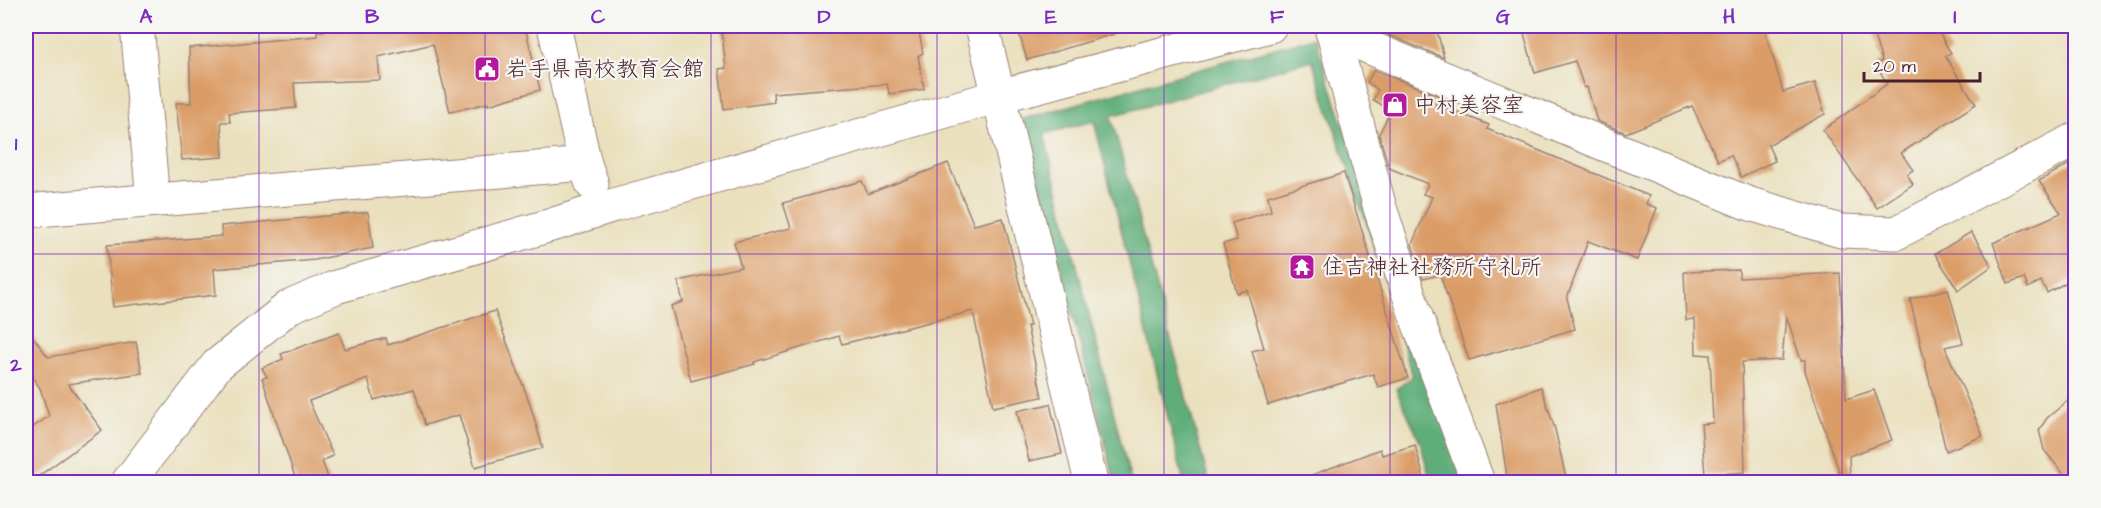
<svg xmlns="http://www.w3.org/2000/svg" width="2101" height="508" viewBox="0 0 2101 508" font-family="'Architects Daughter','Klee One',sans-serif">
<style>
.forest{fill:#5eae79;stroke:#546652;stroke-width:1.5}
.building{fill:#db9d68}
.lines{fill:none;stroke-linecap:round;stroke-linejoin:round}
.minor-casing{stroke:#9a8074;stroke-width:35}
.minor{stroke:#fff;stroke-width:33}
.grid{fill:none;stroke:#7b2cbf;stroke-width:1.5;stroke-opacity:0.55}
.labels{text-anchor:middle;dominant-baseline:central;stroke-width:4.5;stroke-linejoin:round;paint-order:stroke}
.poi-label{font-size:22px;fill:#4a1f2b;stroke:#f6f6f2;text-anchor:start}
.neatline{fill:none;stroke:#7b2cbf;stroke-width:2}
.grid-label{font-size:20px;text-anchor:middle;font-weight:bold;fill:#7b2cbf}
</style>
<rect width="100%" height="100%" fill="#f6f6f2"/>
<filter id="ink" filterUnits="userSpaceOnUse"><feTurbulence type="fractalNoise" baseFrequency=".0167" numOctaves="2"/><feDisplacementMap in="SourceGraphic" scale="12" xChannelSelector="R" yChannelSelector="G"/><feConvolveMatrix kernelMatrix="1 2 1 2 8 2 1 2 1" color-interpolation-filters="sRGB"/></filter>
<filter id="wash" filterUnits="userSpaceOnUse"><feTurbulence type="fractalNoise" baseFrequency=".008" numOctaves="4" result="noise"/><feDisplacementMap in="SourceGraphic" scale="24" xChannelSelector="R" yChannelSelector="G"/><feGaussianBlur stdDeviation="1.35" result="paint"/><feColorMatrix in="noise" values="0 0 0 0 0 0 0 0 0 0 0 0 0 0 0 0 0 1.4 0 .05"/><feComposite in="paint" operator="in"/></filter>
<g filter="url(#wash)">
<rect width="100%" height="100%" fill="#eae0bd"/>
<!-- forest -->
<polygon class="forest" points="1315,37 1394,285 1465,482 1431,482 1420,441 1396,389 1412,377 1387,286 1312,60 1111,116 1209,482 1184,482 1094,121 1044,134 1131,482 1115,482 1023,119"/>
<g id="blocks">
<!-- building -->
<g class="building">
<polygon points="324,26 525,26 540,90 488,105 488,103 450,112 433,44 378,57 380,80 294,83 296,108 229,113 230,122 221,122 223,157 182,160 176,103 191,103 189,48 317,36 317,31 324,31"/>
<polygon points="721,26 918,26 923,53 918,56 924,89 889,94 887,84 773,93 774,102 724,109 719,69 726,68"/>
<polygon points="1017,26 1113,26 1114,34 1027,60"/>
<polygon points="1373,26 1436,26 1444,58 1374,29"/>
<polygon points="1522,26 1764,26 1783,92 1815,83 1825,114 1768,145 1775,161 1741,177 1731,155 1718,161 1692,106 1626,133 1597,121 1587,87 1584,88 1575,61 1535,73"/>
<polygon points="1871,26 1935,26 1951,53 1945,56 1976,104 1901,153 1913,170 1907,174 1913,184 1877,208 1823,130 1887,84 1876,64 1882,61"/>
<polygon points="1374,70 1449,100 1436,104 1489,125 1487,129 1649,196 1646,204 1657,208 1637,260 1588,241 1567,298 1575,329 1469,360 1440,275 1423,279 1412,244 1432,197 1423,194 1428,184 1389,168 1379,134 1391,110 1373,100 1378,90 1367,82"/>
<polygon points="2076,160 2076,277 2047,293 2041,281 2028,288 2024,278 2008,284 1993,243 2061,213 2039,181"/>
<polygon points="948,163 974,225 1003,218 1030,326 1027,326 1042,397 993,407 973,311 842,344 839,336 754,362 755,364 691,381 671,306 683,302 678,281 741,267 734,242 791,228 783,203 862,181 868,194"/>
<polygon points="1344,173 1408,378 1378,387 1373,374 1268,405 1252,351 1264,348 1247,290 1237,293 1223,244 1237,240 1232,223 1271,211 1268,196"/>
<polygon points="368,212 373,248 315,260 214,269 216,295 113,307 107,245 222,236 221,226"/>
<polygon points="1971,232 1992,266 1958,290 1935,254"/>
<polygon points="1739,270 1739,278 1840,273 1846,399 1874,390 1892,440 1849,456 1850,476 1841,477 1805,371 1805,360 1801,360 1786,315 1782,360 1742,362 1745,472 1705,475 1701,424 1713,423 1710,355 1696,354 1695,319 1686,320 1684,272"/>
<polygon points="1948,289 1963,343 1945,347 1983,436 1946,451 1910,299"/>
<polygon points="495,311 529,401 543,448 475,467 459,415 425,425 414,389 374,400 368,379 309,401 333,456 322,461 330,483 297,483 262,378 267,377 262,368 283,359 281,354 339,333 345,349 386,338 388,345"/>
<polygon points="27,329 48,357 136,342 142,373 68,384 102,430 29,483 26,483 26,432 49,416 40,388 26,368 26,360 31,359 26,342 26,330"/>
<polygon points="1541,387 1555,429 1567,483 1508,483 1496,404"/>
<polygon points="2076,394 2076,483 2071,483 2044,450 2039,430 2047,418"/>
<polygon points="1050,404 1062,454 1029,461 1017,411"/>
<polygon points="1415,445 1425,483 1299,483 1299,480 1380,449 1382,455"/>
</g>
</g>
</g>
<g filter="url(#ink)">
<use href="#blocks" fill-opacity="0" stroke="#9a8074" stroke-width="1.5"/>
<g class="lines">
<!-- minor casing -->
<g class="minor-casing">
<g id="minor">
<polyline points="137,26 153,200"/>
<polyline points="554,26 585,164 592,184"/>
<polyline points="982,26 1091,482"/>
<polyline points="1331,26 1380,208 1417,319 1478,482"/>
<polyline points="1332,32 1747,203 1841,231 1896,233 2076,139"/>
<polyline points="26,211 585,164"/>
<polyline points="128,482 217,365 289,307 336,287 555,224 614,205 999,96 1270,26"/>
</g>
</g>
<!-- minor -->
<use href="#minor" class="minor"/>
</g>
</g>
<!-- grid -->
<path class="grid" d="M259,26V482M485,26V482M711,26V482M937,26V482M1164,26V482M1390,26V482M1616,26V482M1842,26V482M26,254H2076"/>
<!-- icons -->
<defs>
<g id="civic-square" transform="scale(1.35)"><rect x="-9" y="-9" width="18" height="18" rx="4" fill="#b5179e" stroke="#f6f6f2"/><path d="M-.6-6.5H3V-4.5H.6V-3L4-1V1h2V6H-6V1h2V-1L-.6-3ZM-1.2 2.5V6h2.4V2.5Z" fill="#fff"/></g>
<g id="shop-square" transform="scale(1.35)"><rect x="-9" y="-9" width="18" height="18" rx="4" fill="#b5179e" stroke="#f6f6f2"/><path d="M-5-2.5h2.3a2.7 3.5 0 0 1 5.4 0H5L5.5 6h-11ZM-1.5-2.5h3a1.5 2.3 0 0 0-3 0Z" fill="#fff"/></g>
<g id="temple-square" transform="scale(1.35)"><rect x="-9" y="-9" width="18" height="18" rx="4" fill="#b5179e" stroke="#f6f6f2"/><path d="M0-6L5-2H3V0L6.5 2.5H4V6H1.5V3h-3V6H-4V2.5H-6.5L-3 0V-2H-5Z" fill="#fff"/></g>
</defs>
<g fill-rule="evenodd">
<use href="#civic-square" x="487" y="69"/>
<use href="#shop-square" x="1395" y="105"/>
<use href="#temple-square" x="1302" y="267"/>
</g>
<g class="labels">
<!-- poi labels -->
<g class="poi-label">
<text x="506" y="69">岩手県高校教育会館</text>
<text x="1414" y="105">中村美容室</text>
<text x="1322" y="267">住吉神社社務所守礼所</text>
</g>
</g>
<!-- margin -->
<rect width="2101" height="508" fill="none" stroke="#f6f6f2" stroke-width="66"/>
<!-- scale -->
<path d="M1864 72v9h116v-9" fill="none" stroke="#4a1f2b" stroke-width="3"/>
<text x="1873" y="72" font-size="18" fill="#4a1f2b" stroke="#f6f6f2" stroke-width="4.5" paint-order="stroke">20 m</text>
<rect x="33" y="33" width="2035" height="442" class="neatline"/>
<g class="grid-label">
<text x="146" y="23">A</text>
<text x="372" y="23">B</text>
<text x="598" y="23">C</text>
<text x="824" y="23">D</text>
<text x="1051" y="23">E</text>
<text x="1277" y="23">F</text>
<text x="1503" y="23">G</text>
<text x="1729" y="23">H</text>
<text x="1955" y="23">I</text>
<text x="16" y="150">1</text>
<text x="16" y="371">2</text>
</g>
</svg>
